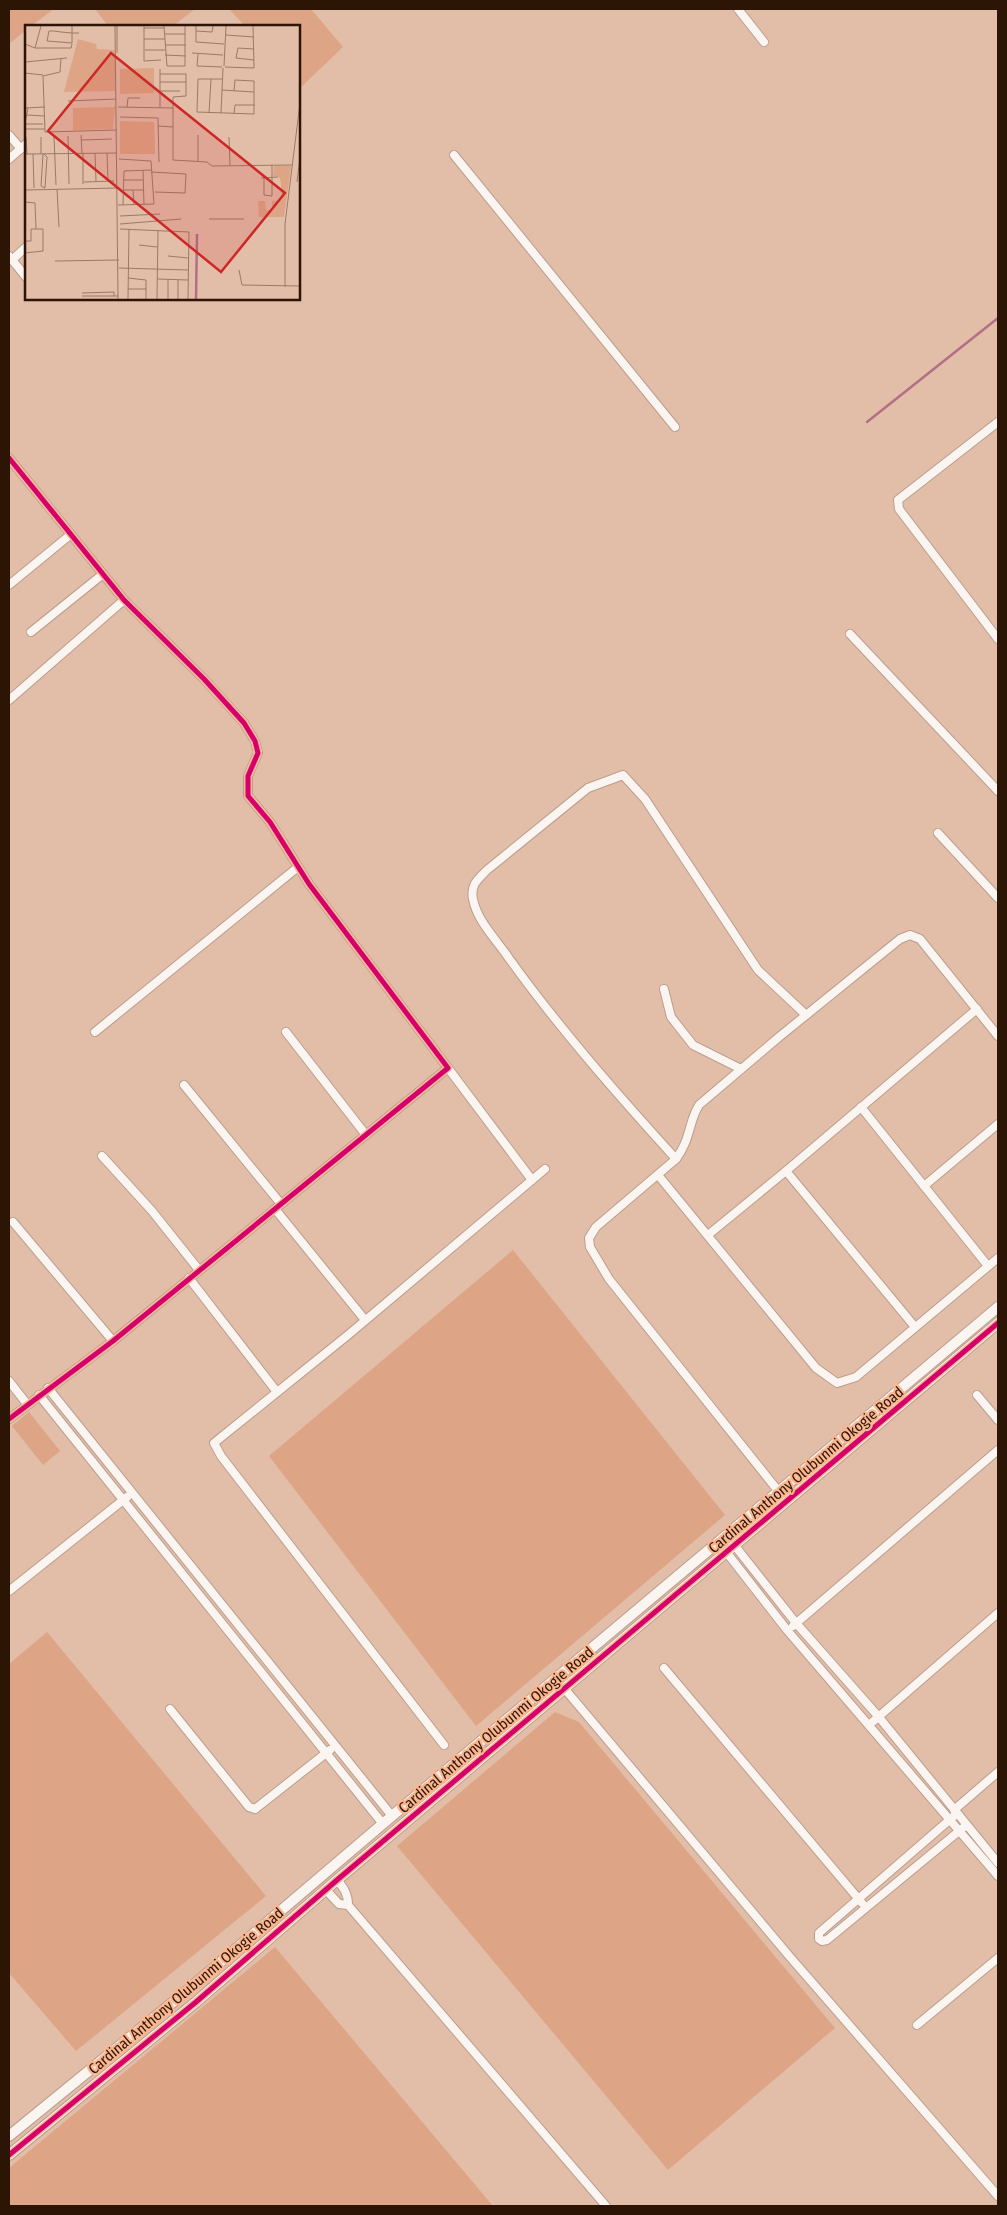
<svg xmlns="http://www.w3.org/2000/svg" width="1007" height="2215" viewBox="0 0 1007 2215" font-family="'Fira Sans Condensed',sans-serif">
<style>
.green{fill:#dda585}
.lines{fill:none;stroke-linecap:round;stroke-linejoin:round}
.stream{stroke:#b26f86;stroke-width:2.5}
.street-casing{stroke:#bb9e8e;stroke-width:10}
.secondary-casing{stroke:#bb9e8e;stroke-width:12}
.street{stroke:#fbf5f2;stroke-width:8}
.secondary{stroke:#fbf5f2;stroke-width:10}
.cycleway-casing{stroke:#fbb690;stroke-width:8}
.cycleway{stroke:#d6006c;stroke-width:5}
.labels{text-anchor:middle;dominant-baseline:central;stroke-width:4.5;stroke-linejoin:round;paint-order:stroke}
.street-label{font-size:15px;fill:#2d1506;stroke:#fbb690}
.inset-river{fill:none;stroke:#b26f86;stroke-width:2.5}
.inset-road{fill:none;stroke:#9a7a67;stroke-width:1}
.view{fill:#ce2726;fill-opacity:0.15;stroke:#ce2726;stroke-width:2.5}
.inset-edge{fill:none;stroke:#2d1506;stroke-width:2.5}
</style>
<rect width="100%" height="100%" fill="#e2bda8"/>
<!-- green -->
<g class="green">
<polygon points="9,9 54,9 31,26 26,26 26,30 9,44"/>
<polygon points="95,9 195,9 173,26 108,26"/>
<polygon points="229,9 311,9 343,47 299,89 299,26 245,26"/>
<polygon points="513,1250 725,1515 476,1726 269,1456"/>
<polygon points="29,1412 60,1451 43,1465 12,1426"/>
<polygon points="47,1632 266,1896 76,2051 9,1973 9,1664"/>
<polygon points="555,1712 579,1722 835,2028 668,2170 397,1846"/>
<polygon points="275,1947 493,2206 9,2206 9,2168"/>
</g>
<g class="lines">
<!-- stream -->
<polyline class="stream" points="867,422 998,318"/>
<!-- street casing -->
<g class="street-casing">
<g id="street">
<polyline points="738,9 764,42"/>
<polyline points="9,135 21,149"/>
<polyline points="454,155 675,427"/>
<polyline points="9,159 26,144"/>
<polyline points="9,256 26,277"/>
<polyline points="12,260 26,247"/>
<polyline points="998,422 898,500 899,509 998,639"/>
<polyline points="9,458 124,600 204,679 244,723 255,741 258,753 248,776 248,796 270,822 309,884 448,1068 113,1341 9,1419"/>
<polyline points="9,585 70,535"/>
<polyline points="31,632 103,574"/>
<polyline points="850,634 998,791"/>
<polyline points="9,700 124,600"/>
<polyline points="938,833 998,898"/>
<polyline points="664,989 671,1017 693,1045 741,1069"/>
<polyline points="95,1032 298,867"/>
<polyline points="286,1032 366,1135"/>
<polyline points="448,1068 532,1180"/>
<polyline points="184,1085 281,1204"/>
<polyline points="861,1107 988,1266"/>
<polyline points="102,1156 152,1211 199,1270"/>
<path d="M676,1159C617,1094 559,1028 508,957C496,939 477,921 473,899C470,885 478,879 487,870L588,788L623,775L645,799L758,970L806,1015"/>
<polyline points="786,1171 915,1327"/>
<polyline points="658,1175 816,1368 837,1383 856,1377 998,1258"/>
<polyline points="924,1186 998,1124"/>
<polyline points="275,1209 365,1320"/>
<polyline points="13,1222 113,1341"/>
<polyline points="708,1235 786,1171 977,1009"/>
<polyline points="189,1278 277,1392"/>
<polyline points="9,1381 27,1404"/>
<polyline points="48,1388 392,1816"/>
<polyline points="39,1395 383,1824"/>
<polyline points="977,1395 998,1420"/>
<path d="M779,1492L609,1279L590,1247L589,1238L596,1227L676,1159C691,1139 688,1123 699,1105L779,1037L900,939L910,935L920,939L998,1036"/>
<polyline points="735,1546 796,1623 878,1716 998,1863"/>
<polyline points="727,1553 787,1630 998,1876"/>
<polyline points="9,1591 127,1497"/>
<polyline points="793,1626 998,1450"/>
<polyline points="664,1668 862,1903"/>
<polyline points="564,1688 790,1957 998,2196"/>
<polyline points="170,1709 249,1807 255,1809 330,1750"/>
<polyline points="869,1725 998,1613"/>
<polyline points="444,1745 221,1456 214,1443 348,1335 545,1169"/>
<polyline points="954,1810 998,1772"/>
<polyline points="954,1816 819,1933 819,1939 822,1941 827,1940 964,1827"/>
<path d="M337,1880C344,1888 348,1894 348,1905L606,2206"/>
<polyline points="326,1890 339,1904 348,1905"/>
<polyline points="917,2025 998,1958"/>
</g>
</g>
<!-- secondary casing -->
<g class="secondary-casing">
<g id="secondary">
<polyline points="9,2136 183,1994 392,1816 998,1307"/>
<polyline points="9,2155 196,2002 337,1880 998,1323"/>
</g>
</g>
<!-- street -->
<use href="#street" class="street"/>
<!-- secondary -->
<use href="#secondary" class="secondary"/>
<!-- cycleway casing -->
<g class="cycleway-casing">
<g id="cycleway">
<polyline points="9,458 124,600 204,679 244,723 255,741 258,753 248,776 248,796 270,822 309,884 448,1068 113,1341 9,1419"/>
<polyline points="9,2155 196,2002 337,1880 998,1323"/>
</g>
</g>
<!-- cycleway -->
<use href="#cycleway" class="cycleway"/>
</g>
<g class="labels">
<!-- street labels -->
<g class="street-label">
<text transform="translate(806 1470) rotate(-40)">Cardinal Anthony Olubunmi Okogie Road</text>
<text transform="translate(496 1730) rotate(-40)">Cardinal Anthony Olubunmi Okogie Road</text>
<text transform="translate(186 1991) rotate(-40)">Cardinal Anthony Olubunmi Okogie Road</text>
</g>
</g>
<!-- overview -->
<g transform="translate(25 25)">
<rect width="275" height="275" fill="#e2bda8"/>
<path d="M53,14L71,19L72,24L90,25V66L39,67ZM129,43V68L95,69V44ZM90,82L88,104L48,105V83ZM95,96L129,97L130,129H95ZM249,141H266L259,192H234L233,176H240L241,185H247V176L256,175V157L254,152L248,151Z" fill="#dda585"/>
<path class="inset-river" d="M171,274L172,209"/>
<path class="inset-road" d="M47,1V18L22,16L24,6H29L36,7L47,8H54M90,1L93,274M92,1V28M119,1V36L136,35M139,1L142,41H160V1M171,1V17L199,19M119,3H139M171,6L187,7L188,1M140,9H160M201,10L229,12M119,14H140M0,19L10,23H46L47,19M140,20H161M10,23L16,1M229,24L213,23L211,33L229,35M120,25H140M167,28L198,30M173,29L172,41L197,42M140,30L161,31M36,33L35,47L18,51L20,107L92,105M0,37L42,33M199,41L201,1M200,42L229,43L228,1M0,48L18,50M135,49H161V71L148,72V135L182,137L187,141L267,140M198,54H173L172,87L229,89V56L210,55L209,66M135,57H161M197,65L229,67M135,66H155M43,76L91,74M93,82L148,83M102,82L103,73H115M135,82V44M0,83L20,82M184,88L186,54M196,88L198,43M209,89L210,80H230M2,90L19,91M95,92L133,93L134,137M0,98L3,83M0,99H18M133,101L148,102M0,104H20M56,110L57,128M173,110V136M43,111L44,159M1,112L2,129M16,112V129M29,112L31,160M204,112L205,140M56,115L87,114M58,128V159M70,128L71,156M82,128L83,156M0,129L92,128M8,129L9,163M18,129L16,161L20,163L22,132L19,129M118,145L119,180M126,147L161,149L160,168L130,167M239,152V170L247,171V140M236,153L253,152M98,155H118M59,157L89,156M272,157L275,132M32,164L34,202M0,165L93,163M98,165H119M108,165L109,180M0,177L10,178L11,204H18V226L0,228M93,180L129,179L126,136L94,134M98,180L99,146L126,145M95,191L135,189M184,194H219M95,199L156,194M95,204L164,207L163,274M0,216H6V204H11M114,220L132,222M143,231L163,233M30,236L94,235M94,243L163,245M214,245L217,260L275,261M103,253L121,255V274M133,254L163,255M260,262V199L275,78M103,264H121M57,268L89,267V271M57,271H93M103,274L104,204M132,274L133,205M143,274V254M153,274V255"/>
<path class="view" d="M86,28L260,168L196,247L23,106Z"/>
<rect width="275" height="275" class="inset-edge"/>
</g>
<!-- border -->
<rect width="1007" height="2215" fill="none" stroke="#2d1506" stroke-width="20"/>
</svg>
